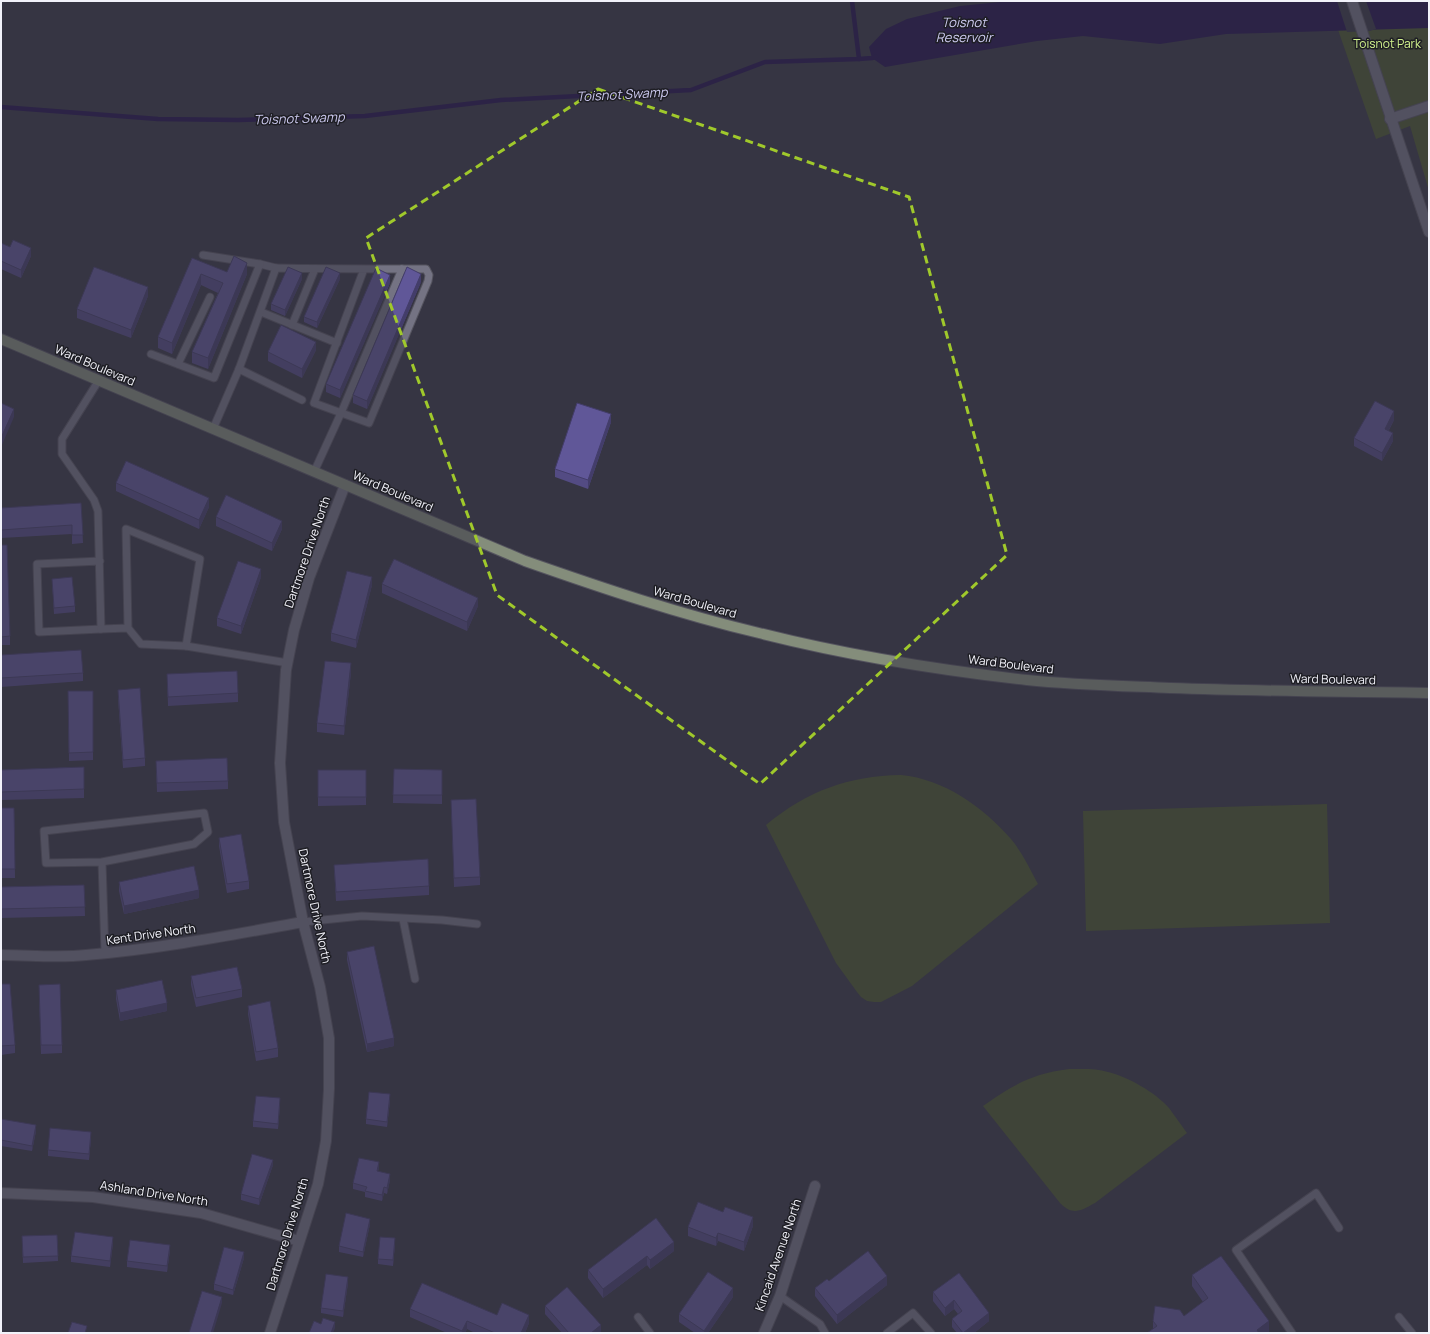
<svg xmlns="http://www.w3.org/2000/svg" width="1430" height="1334" viewBox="0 0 1430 1334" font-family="Manrope,sans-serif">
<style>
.green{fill:#49572b}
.water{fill:#1f0f4a}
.pier{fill:#363543}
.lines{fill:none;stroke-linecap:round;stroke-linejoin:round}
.stream{stroke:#1f0f4a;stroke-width:4.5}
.service-casing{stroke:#55545f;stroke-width:9}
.minor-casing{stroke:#55545f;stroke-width:12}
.tertiary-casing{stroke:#55545f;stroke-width:12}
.secondary-casing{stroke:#55545f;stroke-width:12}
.service{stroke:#747383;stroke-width:7}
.minor{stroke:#747383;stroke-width:10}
.tertiary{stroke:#747383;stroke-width:10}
.secondary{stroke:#848d7b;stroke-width:10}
.wall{fill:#534b83}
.shaded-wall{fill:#433d6a}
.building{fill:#605798;stroke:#433d6a}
.marked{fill:none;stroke:#a0c92b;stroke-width:3;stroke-dasharray:8 5;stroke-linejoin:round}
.labels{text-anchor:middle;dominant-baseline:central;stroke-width:3;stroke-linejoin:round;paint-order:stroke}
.park-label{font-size:12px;fill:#d2f38e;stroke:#1e1e24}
.street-label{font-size:12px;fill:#f2f2fa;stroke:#1e1e24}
.water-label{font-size:13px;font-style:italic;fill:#ccc9ef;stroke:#1e1e24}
</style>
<rect width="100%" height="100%" fill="#363543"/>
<!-- green -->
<g class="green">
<polygon points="1328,1 1429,1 1429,191 1410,126 1376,139"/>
<path d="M901,775C944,779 983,807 1011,839C1022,852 1030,869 1038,884L912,986L881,1002H874L867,1001L861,997L857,992L836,963L766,825C807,791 848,776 901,775Z"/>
<polygon points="1327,804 1330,923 1086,931 1083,811"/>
<path d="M1069,1069C1082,1069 1096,1068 1108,1072C1128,1077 1155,1092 1169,1108C1175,1116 1181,1125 1187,1133L1095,1203C1080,1211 1073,1216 1060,1203L983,1106C1013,1085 1031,1074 1069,1069Z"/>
</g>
<!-- water -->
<polygon class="water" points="1010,1 1429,1 1429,28 1226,34 1160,44 1083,36 1037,41 885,67 872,58 869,47 886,29 907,19 960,6"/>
<!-- pier -->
<polygon class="pier" points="1337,1 1366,1 1376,29 1370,31 1347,32"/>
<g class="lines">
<!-- stream -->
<g class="stream">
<polyline points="852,1 859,59"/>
<polyline points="1,107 158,119 238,120 365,116 501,100 691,90 765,62 859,59 872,58 876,57"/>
</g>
<!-- service casing -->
<g class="service-casing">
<g id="service">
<polyline points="260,264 276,268"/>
<polyline points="261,312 337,343"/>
<polyline points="292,325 315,269"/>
<polyline points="151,354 214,378 260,264 203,255"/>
<polyline points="178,364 210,297"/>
<polyline points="239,369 302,400"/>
<polyline points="99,380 62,439 62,454 94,500 98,511 101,629 39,632 37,564 100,561"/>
<path d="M213,429L239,369L276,268C326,269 376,269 426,269L429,275L428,281L369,423L314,403L364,269"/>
<polyline points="314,472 341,413 402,269"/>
<polyline points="101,629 128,628 126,529 200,559 186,646 141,644 128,628"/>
<polyline points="186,646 288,663"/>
<polyline points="102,862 46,863 44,831 204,813 208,832 194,844 102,862 105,953"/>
<polyline points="403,919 415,979"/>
<polyline points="303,922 362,916 442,920 477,924"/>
<polyline points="780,1296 820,1324 825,1333"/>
<polyline points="638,1317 650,1333"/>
<polyline points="1399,1317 1412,1333"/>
<polyline points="887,1333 913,1313 931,1333"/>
<polyline points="1292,1333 1236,1250 1316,1193 1339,1228"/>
</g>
</g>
<!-- minor casing -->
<g class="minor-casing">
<g id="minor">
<polyline points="1390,119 1429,106"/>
<path d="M1,955C29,955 58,958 86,955C159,949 231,935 303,922"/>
<polyline points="1,1193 93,1197 201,1213 299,1241"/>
<polyline points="270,1333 318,1184 326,1141 329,1089 329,1038 320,987 303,922 284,822 280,763 286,670 294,630 309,578 345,485"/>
<polyline points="764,1333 780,1296 815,1186"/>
</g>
</g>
<!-- tertiary casing -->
<g class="tertiary-casing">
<polyline id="tertiary" points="1352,1 1429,232"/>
</g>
<!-- secondary casing -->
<g class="secondary-casing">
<path id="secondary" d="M1,339L525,561C602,588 679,614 759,633C846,655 938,670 1027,680C1075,685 1123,686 1170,688C1256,691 1343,692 1429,693"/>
</g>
<!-- service -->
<use href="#service" class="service"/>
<!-- minor -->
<use href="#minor" class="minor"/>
<!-- tertiary -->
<use href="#tertiary" class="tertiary"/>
<!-- secondary -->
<use href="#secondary" class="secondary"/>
</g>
<!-- wall -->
<g class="wall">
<polygon points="1,243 31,256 21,278 1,269"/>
<polygon points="192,258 227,272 247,274 208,369 192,363 192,352 218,293 201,285 172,354 158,348 158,337"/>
<polygon points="302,279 285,316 271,310 271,304"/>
<polygon points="340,279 317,328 304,322 304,317"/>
<polygon points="421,282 367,409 353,403 353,395"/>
<polygon points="390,283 340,398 326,392 326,384"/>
<polygon points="148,296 131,338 77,318 77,309"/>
<polygon points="316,350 302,378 268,361 268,352"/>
<polygon points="1394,420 1389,430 1393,441 1382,461 1354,446 1354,438"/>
<polygon points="611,422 588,489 555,477 555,469"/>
<polygon points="116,483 209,507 199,529 116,491"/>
<polygon points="81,503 83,543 72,544 72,534 1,538 1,508"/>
<polygon points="216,517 282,529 272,551 216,526"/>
<polygon points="1,545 10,636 10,645 1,645"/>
<polygon points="261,577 241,634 217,626 217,618"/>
<polygon points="52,579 75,606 75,612 54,614"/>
<polygon points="382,584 478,606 467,631 382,593"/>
<polygon points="372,585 356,648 331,641 331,633"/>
<polygon points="1,655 83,673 83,681 1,687"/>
<polygon points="351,672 344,735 317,732 317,723"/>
<polygon points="167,674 238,693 238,702 168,706"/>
<polygon points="118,690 145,758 145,766 123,768 118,698"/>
<polygon points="68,691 93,691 93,760 69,761"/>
<polygon points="156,761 228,781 228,789 157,792"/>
<polygon points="84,767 84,798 1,800 1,770"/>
<polygon points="394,769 442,770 442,804 393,803"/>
<polygon points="318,770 366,770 366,805 318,806"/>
<polygon points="451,800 480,877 480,885 454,887"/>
<polygon points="1,808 14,808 15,878 1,878"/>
<polygon points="219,838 249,881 249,889 227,893 219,846"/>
<polygon points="334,865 429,886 429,895 336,901"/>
<polygon points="119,882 199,898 124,914 119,891"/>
<polygon points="84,885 85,916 1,918 1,887"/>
<polygon points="347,952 394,1046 367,1052 347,960"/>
<polygon points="191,976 242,989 242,997 196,1007 191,985"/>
<polygon points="1,984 15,1045 15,1053 1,1055"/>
<polygon points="116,990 167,1011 120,1021 116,999"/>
<polygon points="39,993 62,1045 62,1053 41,1054"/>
<polygon points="248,1006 278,1048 278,1057 256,1061 248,1014"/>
<polygon points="390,1100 387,1127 366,1124 366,1119"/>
<polygon points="280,1104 278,1129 253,1127 253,1121"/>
<polygon points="1,1119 36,1131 32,1151 1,1146"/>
<polygon points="91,1138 89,1160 48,1156 48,1150"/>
<polygon points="273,1165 259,1205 241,1200 241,1194"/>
<polygon points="379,1168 378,1171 390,1180 387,1194 384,1193 382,1201 365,1197 365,1192 353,1189 353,1183"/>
<polygon points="370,1224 363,1257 339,1252 339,1246"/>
<polygon points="753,1226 744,1251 718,1241 716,1246 688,1236 688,1227"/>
<polygon points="57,1235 58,1261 23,1263 22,1236"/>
<polygon points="113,1243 110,1267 71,1262 71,1256"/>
<polygon points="395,1244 393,1266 378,1264 378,1259"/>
<polygon points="170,1250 167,1272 127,1267 127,1261"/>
<polygon points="674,1251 650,1269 647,1265 603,1298 588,1278 588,1270"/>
<polygon points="244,1258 233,1295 214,1290 214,1284"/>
<polygon points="959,1273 989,1321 974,1333 957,1333 952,1327 952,1319 958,1314 954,1309 945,1316 933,1301 933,1292"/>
<polygon points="1192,1275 1269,1333 1147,1333 1153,1329 1153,1321 1184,1316 1203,1302 1192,1286"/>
<polygon points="829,1281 887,1285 837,1324 815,1296 815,1288"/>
<polygon points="348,1283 343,1317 321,1313 321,1308"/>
<polygon points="733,1297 708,1333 695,1333 679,1322 679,1314"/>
<polygon points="545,1306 601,1333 562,1333 545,1314"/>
<polygon points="410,1309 497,1315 529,1323 525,1333 475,1333 467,1329 465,1333 447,1333 410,1317"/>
</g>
<!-- shaded-wall -->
<g class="shaded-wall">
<polygon points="31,248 31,256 21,278 21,270"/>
<polygon points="247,263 247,274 208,369 208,358"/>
<polygon points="302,273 302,279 285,316 285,310"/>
<polygon points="340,273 340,279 317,328 317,322"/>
<polygon points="201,274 201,285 172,354 172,343"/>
<polygon points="421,274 421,282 367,409 367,401"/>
<polygon points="390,275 390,283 340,398 340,390"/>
<polygon points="148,287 148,296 131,338 131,330"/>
<polygon points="316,342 316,350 302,378 302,369"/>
<polygon points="14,409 14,417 1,447 1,438"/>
<polygon points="1394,411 1394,420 1385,437 1385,429"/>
<polygon points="611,414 611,422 588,489 588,480"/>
<polygon points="1393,433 1393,441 1382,461 1382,453"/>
<polygon points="209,498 209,507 199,529 199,520"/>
<polygon points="282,521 282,529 272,551 272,543"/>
<polygon points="261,569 261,577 241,634 241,626"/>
<polygon points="372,577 372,585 356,648 356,640"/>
<polygon points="478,598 478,606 467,631 467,622"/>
<polygon points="351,663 351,672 344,735 344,726"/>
<polygon points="199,890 199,898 124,914 124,906"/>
<polygon points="167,1003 167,1011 120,1021 120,1013"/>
<polygon points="394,1038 394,1046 367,1052 367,1044"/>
<polygon points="390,1094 390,1100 387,1127 387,1122"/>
<polygon points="280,1098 280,1104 278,1129 278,1124"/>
<polygon points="36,1125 36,1131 32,1151 32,1146"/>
<polygon points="91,1132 91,1138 89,1160 89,1154"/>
<polygon points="273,1160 273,1165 259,1205 259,1199"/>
<polygon points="379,1162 379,1168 377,1177 377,1171"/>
<polygon points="390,1174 390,1180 387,1194 387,1188"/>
<polygon points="384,1187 384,1193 382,1201 382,1195"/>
<polygon points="753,1217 753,1226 744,1251 744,1242"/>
<polygon points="370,1219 370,1224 363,1257 363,1252"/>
<polygon points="718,1233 718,1241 716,1246 716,1238"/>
<polygon points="113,1237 113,1243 110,1267 110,1261"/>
<polygon points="395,1238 395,1244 393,1266 393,1260"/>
<polygon points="674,1242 674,1251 650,1269 650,1260"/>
<polygon points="170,1245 170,1250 167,1272 167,1266"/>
<polygon points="244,1252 244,1258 233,1295 233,1290"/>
<polygon points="647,1256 647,1265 603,1298 603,1289"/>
<polygon points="887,1276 887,1285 837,1324 837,1315"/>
<polygon points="348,1277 348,1283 343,1317 343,1311"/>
<polygon points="733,1288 733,1297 708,1333 704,1333 704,1331"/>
<polygon points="222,1297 222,1303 213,1333 211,1333"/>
<polygon points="954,1300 954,1309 945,1316 945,1308"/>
<polygon points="989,1313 989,1321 974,1333 963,1333"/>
<polygon points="529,1315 529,1323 525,1333 521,1333"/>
<polygon points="467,1321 467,1329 465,1333 462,1333 462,1331"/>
<polygon points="1269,1321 1269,1333 1257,1333 1257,1330"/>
<polygon points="335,1322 335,1328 333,1333 331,1333"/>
<polygon points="601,1325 601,1333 591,1333"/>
</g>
<!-- building -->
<g class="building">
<polygon points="13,240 31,248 21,270 1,261 1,243 10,247"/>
<polygon points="234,256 247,263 208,358 192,352 223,283 201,274 172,343 158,337 192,258 227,272"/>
<polygon points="94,267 148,287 131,330 77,309"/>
<polygon points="288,267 302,273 285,310 271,304"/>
<polygon points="326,267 340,273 317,322 304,317"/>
<polygon points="407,267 421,274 367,401 353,395"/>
<polygon points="376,268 390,275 340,390 326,384"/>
<polygon points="281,325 316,342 302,369 268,352"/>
<polygon points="1375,401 1394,411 1385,429 1393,433 1382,453 1354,438"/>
<polygon points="1,403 14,409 1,438"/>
<polygon points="577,403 611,414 588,480 555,469"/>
<polygon points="126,461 209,498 199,520 116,483"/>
<polygon points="226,495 282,521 272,543 216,517"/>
<polygon points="81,503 83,535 72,535 72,525 1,530 1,508"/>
<polygon points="1,545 7,545 10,636 1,637"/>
<polygon points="394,559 478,598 467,622 382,584"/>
<polygon points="238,561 261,569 241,626 217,618"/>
<polygon points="347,571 372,577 356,640 331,633"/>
<polygon points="72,577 75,606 54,608 52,579"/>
<polygon points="81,650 83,673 1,678 1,655"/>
<polygon points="325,661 351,663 344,726 317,723"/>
<polygon points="237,671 238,693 168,697 167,674"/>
<polygon points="140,688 145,758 123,760 118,690"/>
<polygon points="68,691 93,691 93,752 69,753"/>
<polygon points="227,758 228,781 157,783 156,761"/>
<polygon points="84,767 84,789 1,792 1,770"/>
<polygon points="394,769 442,770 442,795 393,795"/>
<rect x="318" y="770" width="48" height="27"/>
<polygon points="476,799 480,877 454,878 451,800"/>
<polygon points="1,808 14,808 15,869 1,869"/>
<polygon points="241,834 249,881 227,884 219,838"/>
<polygon points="428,859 429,886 336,892 334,865"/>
<polygon points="194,866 199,890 124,906 119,882"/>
<polygon points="84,885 85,907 1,909 1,887"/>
<polygon points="374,946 394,1038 367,1044 347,952"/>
<polygon points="237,967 242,989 196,998 191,976"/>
<polygon points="162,980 167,1003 120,1013 116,990"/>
<polygon points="1,984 10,984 15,1045 1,1046"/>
<polygon points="60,984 62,1045 41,1045 39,985"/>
<polygon points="270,1001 278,1048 256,1052 248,1006"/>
<polygon points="369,1092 390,1094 387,1122 366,1119"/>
<polygon points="256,1096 280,1098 278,1124 253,1121"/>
<polygon points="1,1119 36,1125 32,1146 1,1140"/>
<polygon points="50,1128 91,1132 89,1154 48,1150"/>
<polygon points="252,1154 273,1160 259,1199 241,1194"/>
<polygon points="359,1158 379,1162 377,1171 390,1174 387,1188 384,1187 382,1195 365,1191 367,1187 353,1183"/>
<polygon points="698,1202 723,1212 725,1207 753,1217 744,1242 718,1233 716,1238 688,1227"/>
<polygon points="346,1213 370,1219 363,1252 339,1246"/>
<polygon points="656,1218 674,1242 650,1260 647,1256 603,1289 588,1270"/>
<polygon points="75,1232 113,1237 110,1261 71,1256"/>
<polygon points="57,1235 58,1256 23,1257 22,1236"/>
<polygon points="380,1237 395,1238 393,1260 378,1259"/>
<polygon points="130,1240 170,1245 167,1266 127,1261"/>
<polygon points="224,1247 244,1252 233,1290 214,1284"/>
<polygon points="868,1251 887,1276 837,1315 815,1288 827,1279 829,1281"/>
<polygon points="1221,1256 1269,1321 1257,1330 1259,1333 1147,1333 1157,1326 1153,1321 1155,1306 1180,1310 1184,1316 1208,1298 1192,1275"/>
<polygon points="708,1272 733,1288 704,1331 679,1314"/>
<polygon points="959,1273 989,1313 963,1333 952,1319 962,1311 954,1300 945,1308 933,1292"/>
<polygon points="326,1274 348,1277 343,1311 321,1308"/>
<polygon points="422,1283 497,1315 502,1303 529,1315 521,1333 495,1333 467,1321 462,1331 410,1309"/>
<polygon points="567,1287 601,1325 591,1333 569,1333 545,1306"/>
<polygon points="202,1291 222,1297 211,1333 189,1333"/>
<polygon points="323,1318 335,1322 331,1333 309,1333 314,1321 321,1324"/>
<polygon points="72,1322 87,1326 85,1333 68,1333"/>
</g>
<!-- marked area -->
<path d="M0 0H1430V1334H0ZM598,89L909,197L1007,555L760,784L497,595L366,238Z" fill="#363543" fill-opacity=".55" fill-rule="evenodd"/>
<path class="marked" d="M598,89L909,197L1007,555L760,784L497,595L366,238Z"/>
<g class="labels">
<!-- park labels -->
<g class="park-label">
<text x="1387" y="43">Toisnot Park</text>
</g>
<!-- street labels -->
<g class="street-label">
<text transform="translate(95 365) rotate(23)">Ward Boulevard</text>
<text transform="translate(393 491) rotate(23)">Ward Boulevard</text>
<text transform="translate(307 552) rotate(-71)">Dartmore Drive North</text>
<text transform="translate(695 602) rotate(16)">Ward Boulevard</text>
<text transform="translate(1011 664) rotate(7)">Ward Boulevard</text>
<text transform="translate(1333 679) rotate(1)">Ward Boulevard</text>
<text transform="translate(315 906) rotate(78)">Dartmore Drive North</text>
<text transform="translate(151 934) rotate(-8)">Kent Drive North</text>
<text transform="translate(154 1193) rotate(9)">Ashland Drive North</text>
<text transform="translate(287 1234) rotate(-73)">Dartmore Drive North</text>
<text transform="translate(778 1255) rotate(-71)">Kincaid Avenue North</text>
</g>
<!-- water labels -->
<g class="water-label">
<text x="964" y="22">Toisnot<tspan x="964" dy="15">Reservoir</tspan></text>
<text transform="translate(622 94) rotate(-3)">Toisnot Swamp</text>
<text transform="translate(299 118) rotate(-2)">Toisnot Swamp</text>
</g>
</g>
<!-- border -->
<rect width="1430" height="1334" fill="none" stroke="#f2f2fa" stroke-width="4"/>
</svg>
